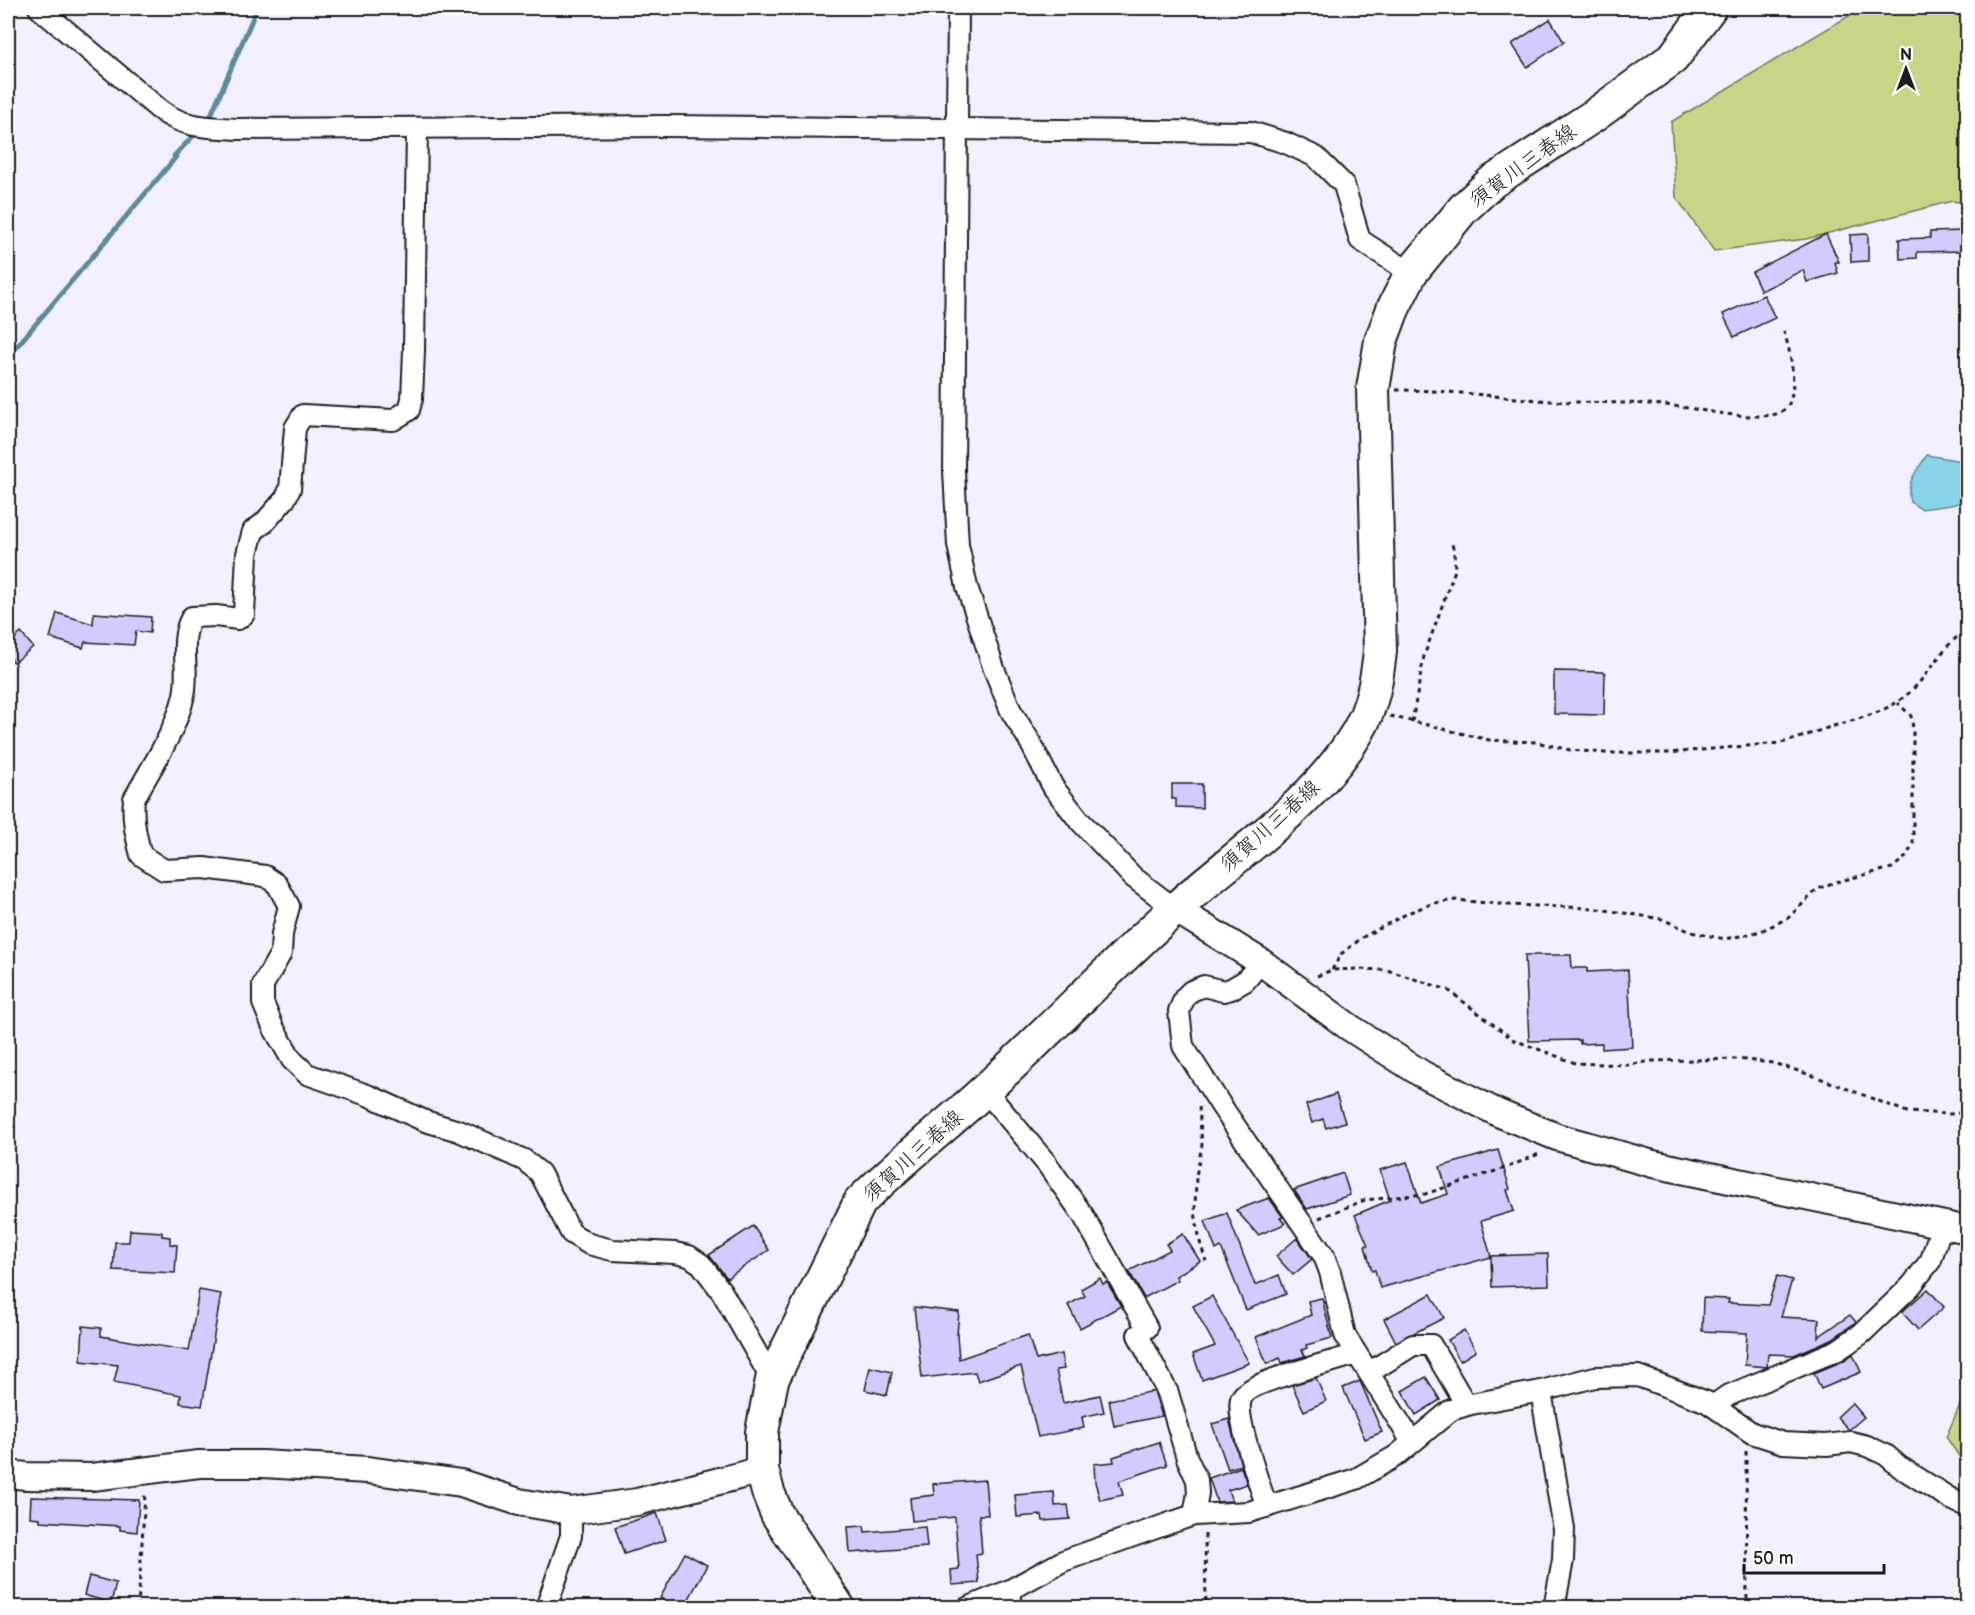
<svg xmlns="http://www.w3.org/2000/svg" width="1975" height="1615" viewBox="0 0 1975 1615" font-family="'Balsamiq Sans','Klee One',sans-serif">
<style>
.green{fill:#c8d589;stroke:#727852;stroke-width:1.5}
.water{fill:#89d3ea;stroke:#5d8a98;stroke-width:1.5}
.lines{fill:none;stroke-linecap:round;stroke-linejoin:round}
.stream{stroke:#5d8a98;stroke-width:5}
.building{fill:#d4cafd;stroke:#1c1c1c;stroke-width:1.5}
.minor-casing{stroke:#1c1c1c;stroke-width:24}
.tertiary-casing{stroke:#1c1c1c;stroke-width:30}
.primary-casing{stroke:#1c1c1c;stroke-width:36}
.path{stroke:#1c1c1c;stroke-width:3;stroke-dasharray:4.5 4.5;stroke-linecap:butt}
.minor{stroke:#fff;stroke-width:20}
.tertiary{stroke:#fff;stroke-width:26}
.primary{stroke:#fff;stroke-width:32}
.labels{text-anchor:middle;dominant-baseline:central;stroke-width:4.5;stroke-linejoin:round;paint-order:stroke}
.street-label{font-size:21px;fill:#1c1c1c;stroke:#fff}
</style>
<rect width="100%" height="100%" fill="#f2effe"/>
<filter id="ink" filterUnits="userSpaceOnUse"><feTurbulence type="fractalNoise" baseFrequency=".0167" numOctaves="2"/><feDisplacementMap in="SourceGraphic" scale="12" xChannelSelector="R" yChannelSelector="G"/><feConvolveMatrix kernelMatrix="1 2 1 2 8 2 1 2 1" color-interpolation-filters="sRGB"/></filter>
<g filter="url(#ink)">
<!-- green -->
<g class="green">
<polygon points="1862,8 1967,8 1967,203 1952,201 1806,239 1714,251 1676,197 1671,122"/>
<polygon points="1967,1389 1967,1468 1946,1437"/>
</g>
<!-- water -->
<path class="water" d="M1927,455L1967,462V500L1951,505L1921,509L1910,502C1905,482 1917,471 1927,455Z"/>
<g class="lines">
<!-- stream -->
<g class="stream">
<polyline points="208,122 257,8"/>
<polyline points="8,357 176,157 174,156 199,130"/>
</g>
</g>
<!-- building -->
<g class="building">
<polygon points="1550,19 1564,42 1527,67 1512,44"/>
<polygon points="1965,231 1965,251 1917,252 1917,258 1900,259 1899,239 1930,238 1930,232"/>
<polygon points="1826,234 1839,262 1835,262 1838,273 1807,282 1803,270 1761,291 1752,272"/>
<polygon points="1868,234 1868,261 1851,262 1850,235"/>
<polygon points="1764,295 1775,318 1734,337 1723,314"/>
<polygon points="57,613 93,624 94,613 151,617 150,633 136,631 134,645 85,642 83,648 50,638"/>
<polygon points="21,633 33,647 14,663 8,655 8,644"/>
<polygon points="1554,671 1605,672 1604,715 1554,714"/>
<polygon points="1172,784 1202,784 1202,808 1176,807 1176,799 1172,799"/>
<polygon points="1525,955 1571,955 1572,968 1587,968 1587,972 1628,970 1632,1047 1602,1049 1602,1043 1580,1044 1580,1040 1529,1041"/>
<polygon points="1336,1094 1345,1122 1326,1128 1323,1119 1312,1123 1306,1105"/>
<polygon points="1498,1150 1510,1189 1507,1190 1514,1211 1481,1221 1491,1257 1380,1288 1375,1270 1372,1271 1365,1246 1368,1245 1355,1215 1390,1200 1380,1170 1407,1162 1421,1203 1448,1194 1440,1167"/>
<polygon points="1343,1173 1350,1195 1307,1209 1294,1190"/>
<polygon points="1269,1198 1283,1217 1280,1218 1285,1224 1258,1235 1236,1210"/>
<polygon points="1227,1213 1255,1285 1279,1275 1286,1294 1246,1310 1221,1247 1216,1250 1205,1221"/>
<polygon points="753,1226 769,1250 727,1278 709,1255"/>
<polygon points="130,1230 162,1232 162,1236 170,1237 170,1244 177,1245 175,1273 113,1270 115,1242 129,1242"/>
<polygon points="1183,1234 1200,1261 1176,1276 1178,1280 1144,1298 1129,1271 1170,1250 1166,1244"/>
<polygon points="1297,1238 1312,1259 1293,1275 1276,1256"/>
<polygon points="1548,1254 1549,1285 1492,1287 1491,1256"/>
<polygon points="1777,1276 1792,1280 1781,1317 1819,1319 1818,1337 1850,1315 1856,1322 1832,1339 1794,1355 1768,1354 1767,1367 1745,1365 1747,1333 1702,1331 1703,1298 1729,1299 1728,1303 1768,1305"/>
<polygon points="1100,1278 1103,1284 1107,1282 1121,1306 1080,1328 1068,1305 1085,1296 1081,1289"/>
<polygon points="1928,1289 1944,1307 1918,1330 1902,1312"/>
<polygon points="199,1290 221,1294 202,1406 180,1403 181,1395 114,1382 118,1365 81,1361 83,1326 101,1328 101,1336 189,1351"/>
<polygon points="1431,1294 1444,1318 1396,1342 1384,1319"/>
<polygon points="1212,1296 1249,1363 1202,1380 1193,1354 1215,1346 1193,1306"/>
<polygon points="1322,1298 1332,1338 1306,1345 1307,1348 1302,1350 1305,1356 1282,1363 1280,1358 1267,1364 1256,1337 1311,1315 1308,1301"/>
<polygon points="914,1307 959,1312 957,1335 959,1359 1028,1335 1036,1360 1061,1354 1064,1369 1056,1370 1063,1403 1100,1395 1104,1412 1082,1417 1084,1428 1038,1437 1021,1366 978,1381 975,1372 922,1378"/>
<polygon points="1464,1330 1476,1351 1460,1361 1448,1340"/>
<polygon points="1853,1354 1861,1372 1821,1389 1814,1373 1843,1361"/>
<polygon points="870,1367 892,1372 887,1395 865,1390"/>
<polygon points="1426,1377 1440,1400 1416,1415 1402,1391"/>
<polygon points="1316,1378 1326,1401 1304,1411 1292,1385"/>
<polygon points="1360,1381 1382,1432 1365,1439 1343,1388"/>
<polygon points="1154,1391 1162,1416 1114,1426 1109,1400"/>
<polygon points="1852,1403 1864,1417 1849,1430 1837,1417"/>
<polygon points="1229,1419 1241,1465 1228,1469 1212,1424"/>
<polygon points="1159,1442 1167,1465 1119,1481 1123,1495 1100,1500 1095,1482 1094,1464 1114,1462 1113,1457"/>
<polygon points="1241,1467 1247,1484 1228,1490 1232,1501 1217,1502 1209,1478"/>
<polygon points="985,1480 988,1515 979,1515 982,1553 976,1554 979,1583 952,1585 951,1570 959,1569 955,1517 912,1521 910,1498 934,1495 933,1484"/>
<polygon points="1054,1492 1055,1506 1068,1505 1070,1519 1043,1521 1042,1515 1017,1517 1015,1495"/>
<polygon points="31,1497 139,1500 137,1532 120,1530 120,1526 40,1521 40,1518 30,1517"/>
<polygon points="657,1513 666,1540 624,1554 615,1527"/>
<polygon points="864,1526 865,1532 925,1527 927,1547 850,1553 848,1527"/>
<polygon points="685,1553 707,1565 684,1608 677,1608 660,1598"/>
<polygon points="89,1576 116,1583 111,1603 84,1595"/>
</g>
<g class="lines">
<!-- minor casing -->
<g class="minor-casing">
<g id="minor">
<path d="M39,8L160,110C184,128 207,127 236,129L665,126L1251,132L1286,143L1316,157L1344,185L1360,240L1411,273"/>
<polyline points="958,8 954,471 958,545 967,587 994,669 1011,711 1029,740 1053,787 1079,820 1133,877 1175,909"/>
<path d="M417,129L414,351L412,399L409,410L393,420L303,415L295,428L290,489L285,499L264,523L253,531L247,554L244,614L238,619L216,616L192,617C178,640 190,669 184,695C176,731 152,766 134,799C132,819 136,836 141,855L164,870L204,868L265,876L277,884L289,906L282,934L281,953L263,985V1003L273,1027L292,1060L307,1074L370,1096L425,1121L459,1131L524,1160L540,1173L571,1233L589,1244L612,1250L675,1253L689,1256L701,1264L722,1292L772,1380"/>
<polyline points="1261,962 1245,981 1231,989 1223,991 1204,986 1191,991 1185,997 1179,1011 1183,1046 1222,1107 1324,1256 1330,1272 1345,1335 1412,1442"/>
<polyline points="985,1090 1047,1164 1083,1215 1147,1328"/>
<polyline points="1138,1335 1168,1393 1187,1458 1197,1480 1198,1493 1194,1515"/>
<polyline points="1370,1372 1413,1345 1431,1345 1462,1398 1463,1405"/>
<polyline points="1541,1391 1564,1529 1563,1560 1554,1608"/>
<polyline points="1713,1406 1727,1396 1838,1350 1861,1334 1911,1286 1931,1260 1942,1224"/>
<path d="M1267,1507C1260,1487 1235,1416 1241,1399C1246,1381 1335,1362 1356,1354"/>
<polyline points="1010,1590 1012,1608"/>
<polyline points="546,1608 571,1536 571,1511"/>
<polyline points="967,1608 1010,1590 1063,1561 1170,1523 1194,1515 1249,1512 1356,1479 1396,1456 1451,1410 1471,1404 1541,1391 1595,1377 1638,1376 1707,1402 1752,1433 1783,1443 1826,1445 1851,1442 1867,1446 1886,1455 1900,1467 1951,1499 1968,1507"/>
</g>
</g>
<!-- tertiary casing -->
<g class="tertiary-casing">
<g id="tertiary">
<polyline points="1175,909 1261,962 1349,1027 1422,1074 1498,1113 1557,1137 1653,1164 1968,1230"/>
<polyline points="8,1474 26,1476 92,1477 199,1464 262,1464 368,1470 461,1483 519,1502 571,1511 637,1502 762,1470"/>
</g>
</g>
<!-- primary casing -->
<g class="primary-casing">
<path id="primary" d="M839,1608L777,1514L768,1492L762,1470V1432L772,1380L860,1202C899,1162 944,1128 985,1090C1050,1031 1110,967 1175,909C1237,853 1313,806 1357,733C1372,708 1377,680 1380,651L1373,389L1381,341L1393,309L1411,273L1463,209L1492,182L1595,115L1673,58L1710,8"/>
</g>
<!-- path -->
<g class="path">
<path d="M1396,390C1447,390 1499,397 1551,401C1588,403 1627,402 1665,405C1694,408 1725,416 1755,416C1766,416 1777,416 1785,409C1800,396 1790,346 1783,330"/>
<path d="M1390,716L1489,740L1536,742L1570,750L1605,753H1668L1780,743C1796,740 1809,734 1824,729C1855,719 1888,714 1912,690C1932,671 1943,644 1968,629"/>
<polyline points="1412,722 1424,656 1455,570 1454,552 1451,540"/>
<polyline points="1332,970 1341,954 1363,937 1410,912 1434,903 1456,900 1509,905 1592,908 1662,919 1691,932 1725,939 1740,936 1761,931 1788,918 1818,889 1832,883 1892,868 1906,857 1913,844 1913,728 1911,716 1898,703"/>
<polyline points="1317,976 1332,970 1359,969 1387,970 1448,990 1514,1040 1575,1063 1628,1065 1652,1061 1736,1059 1773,1063 1817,1077 1907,1112 1950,1114 1968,1112"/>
<polyline points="1199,1107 1202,1145 1196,1176 1195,1212 1200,1242 1206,1261"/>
<polyline points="1960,1207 1968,1200"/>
<polyline points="1319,1218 1365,1200 1425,1194 1508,1167 1539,1154"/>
<polyline points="1746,1451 1747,1608"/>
<polyline points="1205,1534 1206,1608"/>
<polyline points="138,1608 145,1493"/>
</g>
<!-- minor -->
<use href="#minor" class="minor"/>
<!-- tertiary -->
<use href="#tertiary" class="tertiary"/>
<!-- primary -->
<use href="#primary" class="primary"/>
</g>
</g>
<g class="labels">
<!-- street labels -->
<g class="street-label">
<text transform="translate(1523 166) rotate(-36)">須賀川三春線</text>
<text transform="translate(1270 826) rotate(-42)">須賀川三春線</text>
<text transform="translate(913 1156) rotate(-42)">須賀川三春線</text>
</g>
</g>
<!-- margin -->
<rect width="1975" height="1615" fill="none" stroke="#fff" stroke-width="30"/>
<rect x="15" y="15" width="1945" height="1585" fill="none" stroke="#1c1c1c" stroke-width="2" filter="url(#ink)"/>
<!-- north arrow -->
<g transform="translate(1906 69)" stroke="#ffffff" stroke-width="4.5" paint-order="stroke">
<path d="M0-4.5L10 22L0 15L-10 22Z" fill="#1c1c1c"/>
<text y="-9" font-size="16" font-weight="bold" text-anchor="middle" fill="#1c1c1c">N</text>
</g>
<!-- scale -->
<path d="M1744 1564v9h140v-9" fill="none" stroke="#1c1c1c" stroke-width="3"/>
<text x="1753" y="1564" font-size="18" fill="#1c1c1c" stroke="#ffffff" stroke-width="4.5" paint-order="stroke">50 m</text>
</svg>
